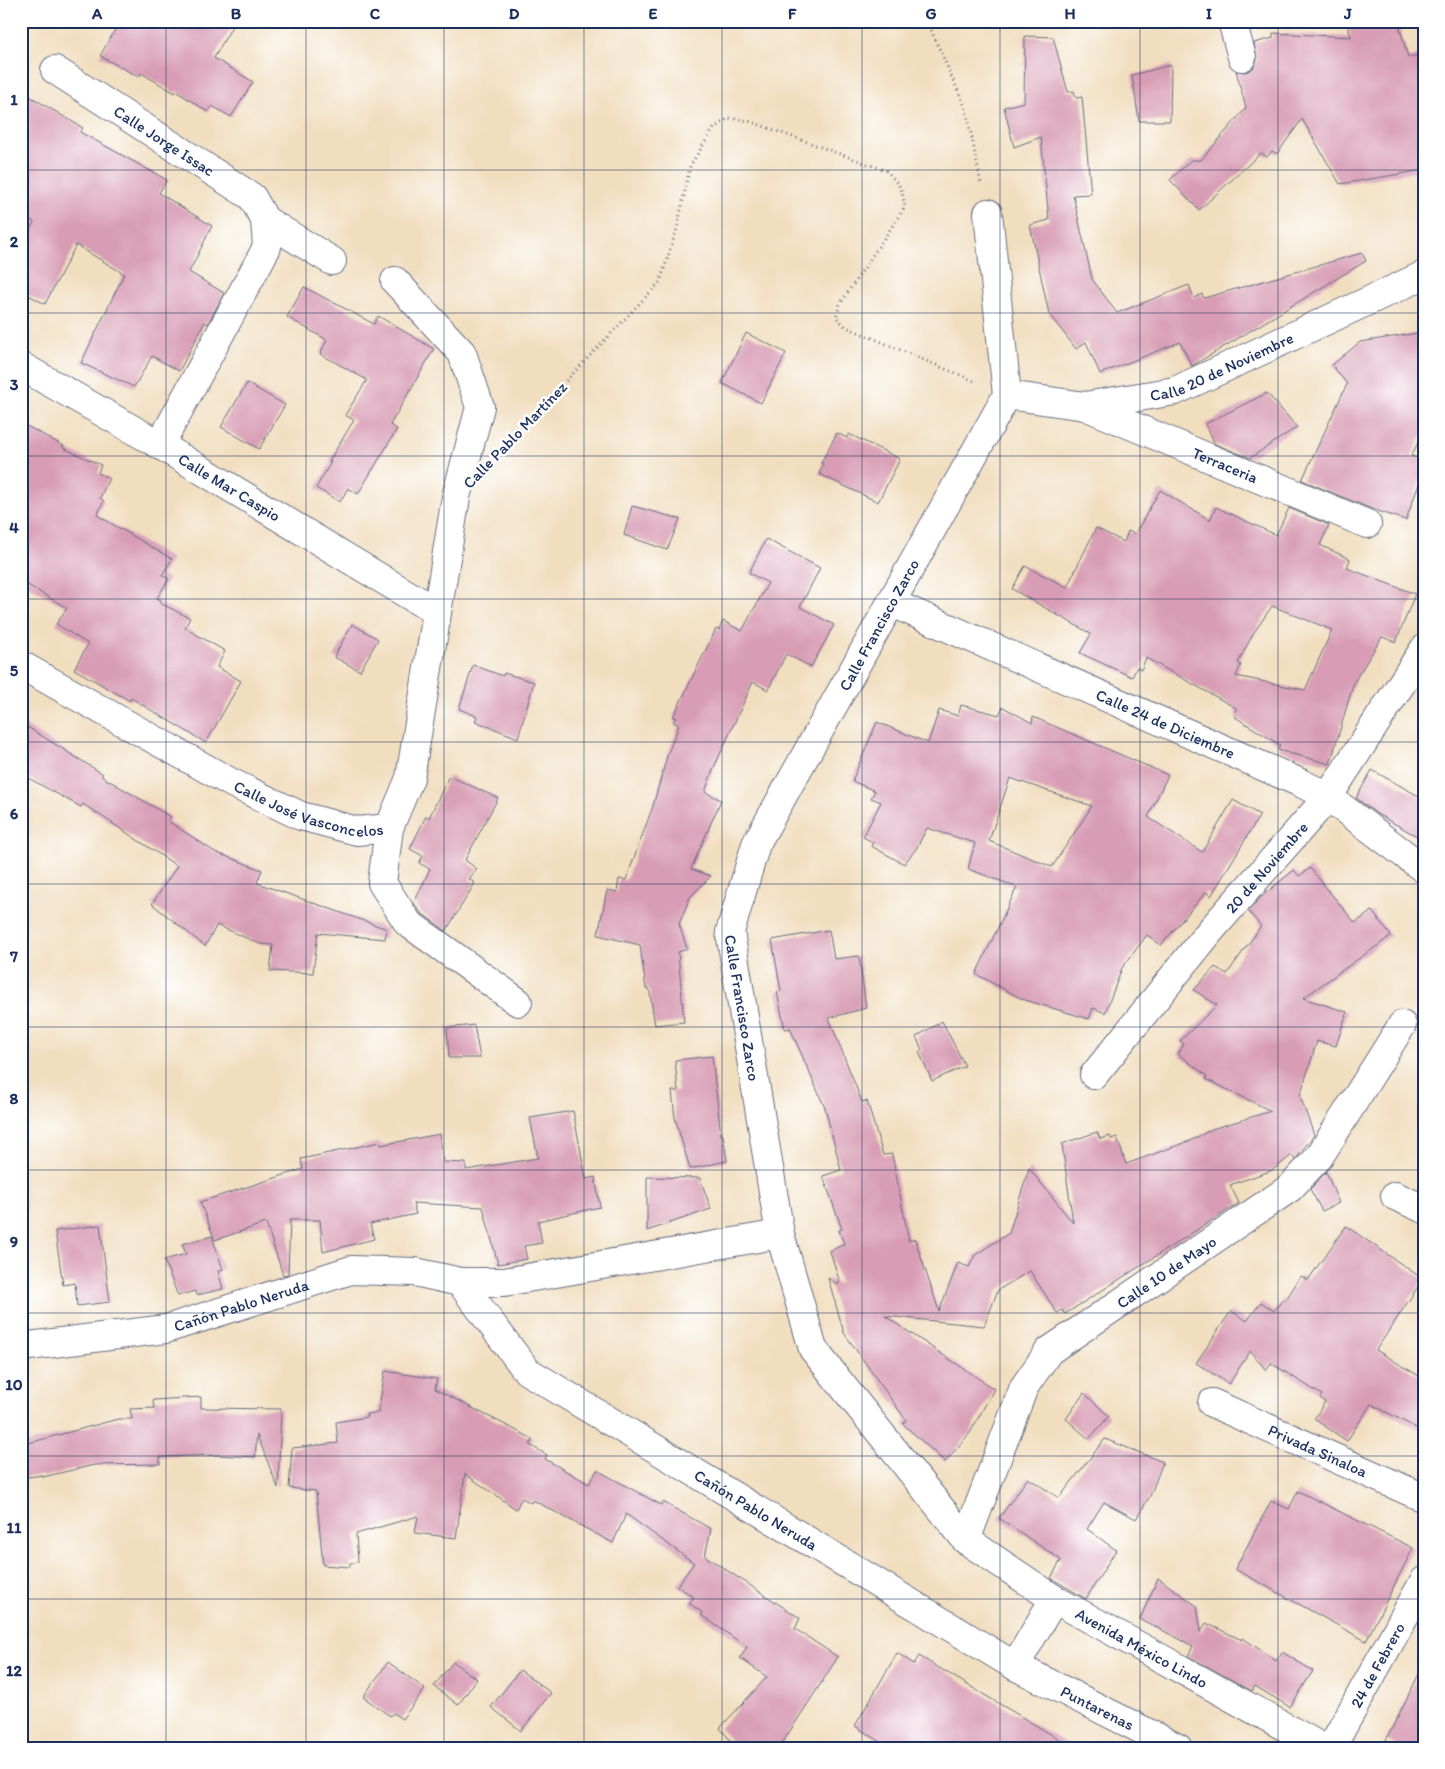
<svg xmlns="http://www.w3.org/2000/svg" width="1445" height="1769" viewBox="0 0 1445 1769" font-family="Itim,sans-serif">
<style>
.building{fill:#d89db5;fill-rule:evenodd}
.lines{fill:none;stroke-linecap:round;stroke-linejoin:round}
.minor-casing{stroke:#666c80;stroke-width:30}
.path{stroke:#666c80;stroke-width:3;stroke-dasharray:1 4;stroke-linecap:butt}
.minor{stroke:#fff;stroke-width:28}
.grid{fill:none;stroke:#1b2f5e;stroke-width:1;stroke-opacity:0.55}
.labels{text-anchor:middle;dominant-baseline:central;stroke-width:5;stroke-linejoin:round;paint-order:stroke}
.street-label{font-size:16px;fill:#1b2f5e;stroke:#fff}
.neatline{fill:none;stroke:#1b2f5e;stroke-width:2}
.grid-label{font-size:16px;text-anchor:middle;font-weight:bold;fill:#1b2f5e}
</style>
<rect width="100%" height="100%" fill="#fff"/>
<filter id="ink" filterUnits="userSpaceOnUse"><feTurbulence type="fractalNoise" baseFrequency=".02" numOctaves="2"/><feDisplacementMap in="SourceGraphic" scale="10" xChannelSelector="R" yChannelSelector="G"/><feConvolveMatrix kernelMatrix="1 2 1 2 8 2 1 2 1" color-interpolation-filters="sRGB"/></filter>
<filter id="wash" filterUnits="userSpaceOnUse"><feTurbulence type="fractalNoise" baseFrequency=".0096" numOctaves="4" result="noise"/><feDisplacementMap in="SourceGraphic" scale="20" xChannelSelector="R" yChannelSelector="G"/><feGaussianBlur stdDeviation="1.12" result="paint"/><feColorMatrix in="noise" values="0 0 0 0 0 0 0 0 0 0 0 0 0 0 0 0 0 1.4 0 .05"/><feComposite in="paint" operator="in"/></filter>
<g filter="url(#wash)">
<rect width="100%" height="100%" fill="#f1debf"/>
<g id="blocks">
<!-- building -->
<g class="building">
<polygon points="120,21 235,21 214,58 253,82 231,117 212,106 208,112 176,91 175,93 141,73 139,77 100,56"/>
<polygon points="1347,21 1398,21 1408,57 1424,54 1424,170 1340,184 1302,119 1277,154 1272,151 1267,157 1261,153 1199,210 1170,180 1191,160 1201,160 1246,108 1236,71 1246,72 1253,68 1257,60 1254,43 1273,38 1273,33 1351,37"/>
<polygon points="1025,36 1053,37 1068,92 1074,91 1076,98 1082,97 1091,194 1073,195 1092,279 1117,313 1189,285 1194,298 1202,294 1204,298 1362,253 1366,261 1192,366 1180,342 1100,374 1086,342 1076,349 1049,314 1030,225 1049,220 1041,137 1014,147 1004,107 1024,102"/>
<polygon points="1171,65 1170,121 1139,121 1132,75"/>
<polygon points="21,91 83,128 80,132 167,180 159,193 212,226 189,272 224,293 208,324 205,322 179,371 152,356 134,387 81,363 124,274 76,245 45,304 21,291 21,247 34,222 21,214"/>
<polygon points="304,287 374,324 378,316 434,349 390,425 397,429 358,494 348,488 340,502 316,488 331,462 329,461 354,420 345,415 367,380 320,354 327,340 287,317"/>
<polygon points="1424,332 1424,432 1411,456 1421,459 1420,468 1424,470 1406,520 1369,508 1302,480 1347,384 1332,365 1360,342"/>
<polygon points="746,333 786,353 761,403 722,383"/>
<polygon points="247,383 285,405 259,449 221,427"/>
<polygon points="1267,393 1297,427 1250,458 1215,444 1205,424"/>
<polygon points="21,423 64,446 63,448 101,465 98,473 109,478 100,498 104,501 97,515 172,559 162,575 169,579 157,598 161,600 160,603 190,618 185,628 225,651 217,667 241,681 206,743 131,698 130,701 74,669 88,644 56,624 67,608 21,581"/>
<polygon points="837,433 847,438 849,434 900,459 878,502 819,474 823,464 821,463"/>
<path d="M1160,490L1210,520L1216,507L1276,535L1289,508L1329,525L1320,545L1350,559L1347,568L1415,594L1396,642L1382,637L1354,682L1330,764L1278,750L1280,745L1235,717L1236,708L1146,658L1141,670L1137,667L1132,677L1080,653L1091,634L1012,589L1025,566L1067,587L1096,528L1124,542L1128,531L1135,534ZM1272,606L1332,630L1305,690L1236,676L1241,665L1238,663L1253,634Z"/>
<polygon points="632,506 680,519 667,550 624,535"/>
<polygon points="766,539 820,568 800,607 834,625 811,667 786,654 768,690 753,682 712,772 705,792 721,800 691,869 711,876 690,897 679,924 687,949 678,952 684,1022 655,1025 649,988 646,989 640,945 598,935 607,890 617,892 619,879 626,880 653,806 668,753 679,725 673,722 676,718 673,717 716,629 719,630 723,621 742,631 768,583 749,573"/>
<polygon points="352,624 378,639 360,671 334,657"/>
<polygon points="473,665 503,676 504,673 534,682 518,738 475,721 477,716 459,709"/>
<path d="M961,705L999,715L1003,707L1032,723L1033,717L1168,775L1148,817L1202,852L1233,800L1260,815L1211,896L1206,892L1161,945L1147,935L1122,968L1105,1013L1093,1008L1089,1019L1022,999L976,974L1017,887L968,869L975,843L927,828L916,849L904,864L871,846L873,842L863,837L881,802L871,798L875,791L852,781L877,722L928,743L939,710L958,716ZM1010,778L1092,806L1052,867L989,841Z"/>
<polygon points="21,723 103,774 101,776 171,817 168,821 215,852 262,870 257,883 387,929 385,939 318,933 313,973 270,971 273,945 260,944 217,925 205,946 152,904 177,866 83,804 81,807 21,774"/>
<polygon points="1372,770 1424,799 1424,840 1377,814 1356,798"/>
<polygon points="449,776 498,798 465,860 477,869 469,879 475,883 446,931 420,912 414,903 430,869 419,863 423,856 410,849 426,816 429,818"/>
<polygon points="1310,868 1355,923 1372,911 1391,936 1303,998 1347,1012 1336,1046 1317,1041 1300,1096 1314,1135 1295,1160 1292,1155 1273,1170 1230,1185 1239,1203 1065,1314 1062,1310 1057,1313 1030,1271 998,1290 984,1326 885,1316 994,1389 970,1433 945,1462 903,1424 906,1420 844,1333 828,1278 837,1284 840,1283 830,1251 844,1244 839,1230 842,1229 823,1176 841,1170 825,1108 790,1028 785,1029 777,992 781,991 772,940 829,930 834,959 859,956 866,1008 829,1018 862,1102 867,1101 883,1155 892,1154 909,1241 915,1239 939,1311 958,1263 969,1267 975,1255 1009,1233 1029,1168 1073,1223 1062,1144 1097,1132 1100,1139 1110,1136 1111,1139 1117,1137 1126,1164 1190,1141 1212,1129 1271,1111 1206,1079 1207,1076 1178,1054 1184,1044 1180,1041 1217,1005 1194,990 1215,967 1227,974 1261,926 1248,911 1260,898 1294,870 1299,876"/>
<polygon points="942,1021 965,1066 932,1081 919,1052 922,1050 916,1037"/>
<polygon points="474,1025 480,1058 449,1058 447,1028"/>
<polygon points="712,1056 721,1135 723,1135 727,1161 690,1169 675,1118 672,1091 678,1091 675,1060"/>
<polygon points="573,1111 586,1179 595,1177 600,1207 538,1221 542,1243 524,1246 527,1259 498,1264 483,1207 413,1203 416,1214 370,1224 374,1239 323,1252 320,1220 290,1220 288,1274 283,1275 266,1223 215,1240 200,1202 303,1169 301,1159 380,1142 381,1145 440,1134 443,1162 466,1163 466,1170 538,1158 530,1118"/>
<polygon points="1326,1172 1339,1203 1322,1211 1310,1189"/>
<polygon points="647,1177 700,1178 711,1209 647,1231"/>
<polygon points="100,1225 110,1302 77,1306 75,1283 63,1285 55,1231"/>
<polygon points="1346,1226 1423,1279 1376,1350 1424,1379 1424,1432 1371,1404 1347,1441 1314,1419 1325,1402 1320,1398 1322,1395 1271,1363 1266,1370 1250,1351 1229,1384 1196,1363 1231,1311 1247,1321 1261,1302 1274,1311 1283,1299 1285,1301 1301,1276 1308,1280"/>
<polygon points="212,1236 223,1270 218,1271 223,1289 197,1295 195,1291 178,1296 164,1260 186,1254 182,1244"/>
<polygon points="385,1371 437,1379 435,1389 533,1439 530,1445 547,1455 545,1459 589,1484 597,1470 661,1505 663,1502 711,1529 705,1556 800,1618 795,1629 838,1657 779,1748 737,1748 720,1728 767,1677 740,1658 747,1647 701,1615 703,1613 689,1603 694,1597 677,1586 694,1563 626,1514 613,1543 533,1500 531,1503 522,1498 516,1509 465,1474 456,1538 415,1533 418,1516 356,1534 358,1562 350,1563 350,1567 323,1565 316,1491 289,1488 292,1448 338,1443 336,1422 367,1417 366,1414 378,1413"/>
<polygon points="1084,1393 1109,1416 1089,1439 1066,1419"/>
<polygon points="201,1397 201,1408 281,1409 278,1488 257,1435 255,1457 217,1455 160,1457 160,1464 94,1465 43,1477 43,1475 21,1478 21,1445 118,1419 132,1419 130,1409 154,1408 153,1400"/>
<polygon points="1105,1439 1163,1462 1150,1496 1136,1519 1104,1502 1087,1529 1116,1550 1086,1599 1051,1578 1061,1560 999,1518 1028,1478 1059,1498"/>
<polygon points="1298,1491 1413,1548 1366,1641 1235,1569 1271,1501 1289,1509"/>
<polygon points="1158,1578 1197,1606 1201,1632 1206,1623 1242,1640 1243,1638 1276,1661 1282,1652 1313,1671 1290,1707 1255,1686 1252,1691 1188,1656 1193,1646 1140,1619"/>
<polygon points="897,1653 914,1664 919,1656 1074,1748 891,1748 855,1726"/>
<polygon points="388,1662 425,1689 402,1719 393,1713 390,1716 363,1697"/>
<polygon points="453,1662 477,1679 458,1705 434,1686"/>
<polygon points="1424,1664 1424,1748 1401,1748 1386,1740"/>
<polygon points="520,1670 551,1693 521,1731 491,1707"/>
</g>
</g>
</g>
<g filter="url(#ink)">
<use href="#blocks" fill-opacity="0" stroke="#666c80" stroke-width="1"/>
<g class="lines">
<!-- minor casing -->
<g class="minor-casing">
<g id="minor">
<polyline points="1232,21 1242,57"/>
<path id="s1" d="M55,70L252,197L265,220L267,247L160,445"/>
<path id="s2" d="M988,213L1007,395L756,844L730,932L780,1234L813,1349L966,1540L1054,1599L1323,1748"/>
<polyline points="265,220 332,261"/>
<polyline points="395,281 462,353 480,407 456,497 410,778 389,828 382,883 408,923 518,1002"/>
<path id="s3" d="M21,366L160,445L435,611"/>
<path id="s4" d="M1007,395L1085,406L1175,391L1424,275"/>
<path id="s5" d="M1085,406L1367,524"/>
<path id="s6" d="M892,603L1303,784L1328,797L1424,869"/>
<path id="s7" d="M21,665L232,783L301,816L357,831L389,828"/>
<path id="s8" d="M1094,1075L1211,930L1328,797L1424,649"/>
<polyline points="1395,1196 1424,1209"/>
<path id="s9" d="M460,1282L527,1371L1015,1666L1178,1748"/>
<path id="s10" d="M21,1347L166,1329L351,1270L415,1272L460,1282H504L780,1234"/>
<path id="s11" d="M1212,1403L1424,1498"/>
<path id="s12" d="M966,1540L1024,1387L1049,1351L1290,1188L1319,1157L1402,1025"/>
<polyline points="1015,1666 1054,1599"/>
<path id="s13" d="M1331,1748L1424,1581"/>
</g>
</g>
<!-- path -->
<g class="path">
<polyline points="927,21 966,109 981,183"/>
<polyline points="504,446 660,282 678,225 690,166 714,128 729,118 749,121 887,171 901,188 905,207 840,304 836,317 846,327 974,381"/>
</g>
<!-- minor -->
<use href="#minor" class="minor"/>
</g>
</g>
<!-- grid -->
<path class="grid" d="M166,21V1748M306,21V1748M444,21V1748M584,21V1748M722,21V1748M862,21V1748M1000,21V1748M1140,21V1748M1278,21V1748M21,170H1424M21,313H1424M21,456H1424M21,599H1424M21,742H1424M21,884H1424M21,1027H1424M21,1170H1424M21,1313H1424M21,1456H1424M21,1599H1424"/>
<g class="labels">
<!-- street labels -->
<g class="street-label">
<text stroke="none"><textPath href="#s1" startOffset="130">Calle Jorge Issac</textPath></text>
<text stroke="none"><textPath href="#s4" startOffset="222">Calle 20 de Noviembre</textPath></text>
<text transform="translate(515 435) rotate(-46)">Calle Pablo Martínez</text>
<text stroke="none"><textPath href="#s5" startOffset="152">Terraceria</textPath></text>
<text stroke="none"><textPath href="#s3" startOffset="241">Calle Mar Caspio</textPath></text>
<text transform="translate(879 625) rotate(-61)">Calle Francisco Zarco</text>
<text stroke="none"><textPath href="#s6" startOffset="299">Calle 24 de Diciembre</textPath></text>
<text stroke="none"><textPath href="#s7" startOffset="324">Calle José Vasconcelos</textPath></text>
<text stroke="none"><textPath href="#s8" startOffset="270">20 de Noviembre</textPath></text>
<text stroke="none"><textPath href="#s2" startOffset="866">Calle Francisco Zarco</textPath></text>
<text stroke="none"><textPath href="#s12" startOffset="349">Calle 10 de Mayo</textPath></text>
<text stroke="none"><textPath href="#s10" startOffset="225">Cañón Pablo Neruda</textPath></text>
<text stroke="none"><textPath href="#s11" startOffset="116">Privada Sinaloa</textPath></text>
<text stroke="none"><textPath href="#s9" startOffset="379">Cañón Pablo Neruda</textPath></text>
<text stroke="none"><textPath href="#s2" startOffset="1666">Avenida México Lindo</textPath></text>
<text stroke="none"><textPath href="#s13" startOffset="95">24 de Febrero</textPath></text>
<text stroke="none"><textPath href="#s9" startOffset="774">Puntarenas</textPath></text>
</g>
</g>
<!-- margin -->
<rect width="1445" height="1769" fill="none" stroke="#fff" stroke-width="55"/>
<rect x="28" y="28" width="1390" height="1714" class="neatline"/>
<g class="grid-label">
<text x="97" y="19">A</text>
<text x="236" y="19">B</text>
<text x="375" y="19">C</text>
<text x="514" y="19">D</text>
<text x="653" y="19">E</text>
<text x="792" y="19">F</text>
<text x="931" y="19">G</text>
<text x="1070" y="19">H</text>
<text x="1209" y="19">I</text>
<text x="1348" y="19">J</text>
<text x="14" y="105">1</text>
<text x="14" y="247">2</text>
<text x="14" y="390">3</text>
<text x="14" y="533">4</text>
<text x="14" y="676">5</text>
<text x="14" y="819">6</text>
<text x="14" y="962">7</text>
<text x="14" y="1104">8</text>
<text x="14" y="1247">9</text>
<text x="14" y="1390">10</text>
<text x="14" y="1533">11</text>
<text x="14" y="1676">12</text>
</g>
</svg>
